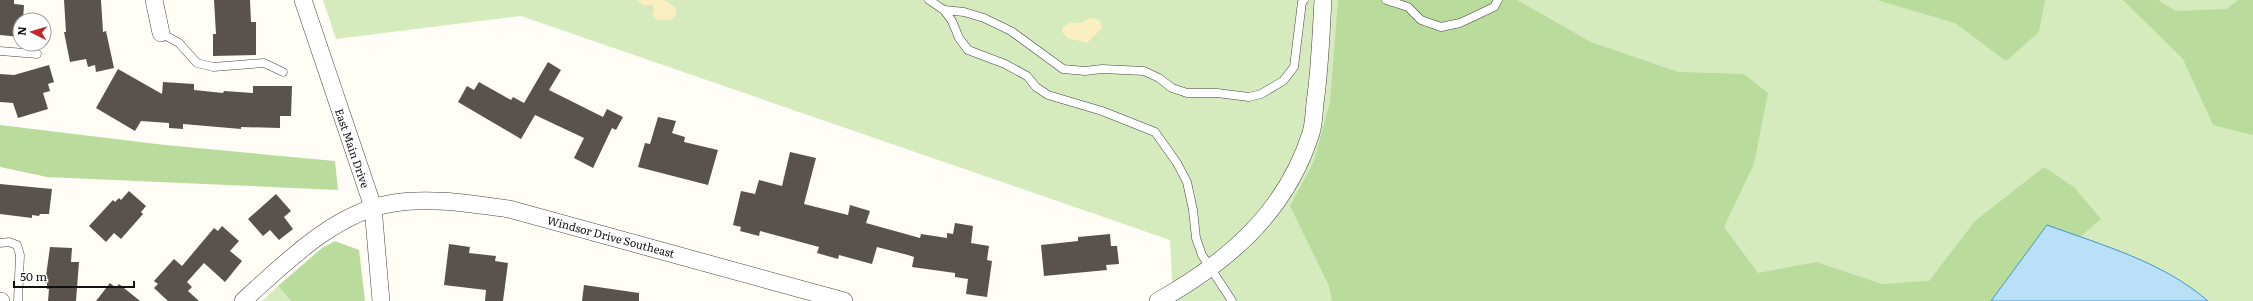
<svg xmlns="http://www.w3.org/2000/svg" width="2253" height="301" viewBox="0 0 2253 301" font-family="Literata,serif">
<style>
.green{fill:#d5ebbd}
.forest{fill:#b9dc9c}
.sand{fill:#fbeec1}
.water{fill:#b9e0f7;stroke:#3f96cf}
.building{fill:#5a524d}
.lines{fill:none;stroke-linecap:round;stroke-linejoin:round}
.lane-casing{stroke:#444;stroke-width:9}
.street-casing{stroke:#444;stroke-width:18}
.lane{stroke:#fff;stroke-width:8}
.street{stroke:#fff;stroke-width:17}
.labels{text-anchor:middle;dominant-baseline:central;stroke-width:4;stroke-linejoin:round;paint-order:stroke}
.street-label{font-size:11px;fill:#111;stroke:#fff}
</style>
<rect width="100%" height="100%" fill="#fffdf5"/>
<!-- green -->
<g class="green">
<polygon points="323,0 2253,0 2253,301 1173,301 1170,240 521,16 336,39"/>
<polygon points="278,286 291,301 262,301"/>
</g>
<!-- forest -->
<g class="forest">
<polygon points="1338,0 1517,0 1591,42 1678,72 1744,74 1768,93 1754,164 1724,227 1758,273 1816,262 1882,284 1929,281 1975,221 2044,167 2074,187 2101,219 2080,237 2047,225 1991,301 1332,301 1329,286 1290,206 1314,161 1330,102"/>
<polygon points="1877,0 2045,0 2039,32 2006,61 1955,23"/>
<polygon points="2123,0 2158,0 2176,11 2226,9 2239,0 2253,0 2253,135 2213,125 2183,59"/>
<polygon points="0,125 165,145 335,161 338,190 47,177 0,167"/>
<polygon points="335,241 359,250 365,301 291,301 278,286 322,248"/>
</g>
<!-- sand -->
<g class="sand">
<polygon points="637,0 664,0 676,8 676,15 670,20 658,20 652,15 654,8 652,5 643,5"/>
<polygon points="1090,18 1099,20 1103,27 1087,43 1068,38 1062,32 1062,28 1069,23 1080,23"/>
</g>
<!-- water -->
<path class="water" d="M2047,225C2102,245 2163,262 2208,301H1991Z"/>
<!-- building -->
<g class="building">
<polygon points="0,0 14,0 14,4 24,5 23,20 20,20 20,37 0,35"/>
<polygon points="64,0 101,0 103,32 106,31 114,68 96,72 95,65 88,67 86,59 70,62 64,32 66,32"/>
<polygon points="214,0 250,0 251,22 256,22 256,55 213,56 213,34 216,34"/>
<polygon points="548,62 561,70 549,90 603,117 607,109 623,117 616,130 612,128 593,168 574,158 584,138 535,115 521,139 458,102 467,86 474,90 479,82 511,100 513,97 524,103"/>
<polygon points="49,65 54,82 48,84 50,91 43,93 48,109 18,118 13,103 0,102 0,74 14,75"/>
<polygon points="118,69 162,94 163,82 194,84 194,90 223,93 224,91 253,93 253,86 292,86 291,116 280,116 280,128 241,127 241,129 183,124 183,129 169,128 169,123 141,121 135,131 96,108"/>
<polygon points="658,117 676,121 672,133 685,137 684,142 718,150 708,185 638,167 645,143 650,144"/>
<polygon points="790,152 816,158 804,204 848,215 850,205 870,211 866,223 920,238 921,234 947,238 947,233 953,234 955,223 973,226 971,243 989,246 987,260 992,261 987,297 966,294 968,279 955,277 955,273 912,267 914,257 908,255 877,247 872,264 839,255 838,259 817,253 819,247 760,231 759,236 740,231 741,227 733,225 741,191 755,194 759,180 782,186"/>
<polygon points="0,184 52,189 49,214 40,214 39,216 32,215 32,218 0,214"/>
<polygon points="129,191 146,206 141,212 143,214 121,239 114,233 106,242 89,226 113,200 115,202 119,198 121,200"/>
<polygon points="276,194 291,211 284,217 293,229 279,240 270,230 263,236 248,219"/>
<polygon points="222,226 239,241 230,251 242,261 225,282 204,263 187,282 192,287 188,291 199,301 168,301 154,288 158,284 154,281 174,259 182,266 214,228 218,231"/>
<polygon points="1110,234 1111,246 1117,246 1119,264 1106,265 1107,270 1044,276 1041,245 1078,241 1078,237"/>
<polygon points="449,244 470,247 469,253 496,256 495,261 508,263 503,301 485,301 486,290 444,285"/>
<polygon points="50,247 72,248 71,262 79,262 76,301 48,301 49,289 47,289 47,283 45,283"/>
<polygon points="110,283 116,288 119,284 140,301 96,301"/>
<polygon points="584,285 639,293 639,301 582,301"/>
</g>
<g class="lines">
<!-- lane casing -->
<g class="lane-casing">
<g id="lane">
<polyline points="929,0 944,10 952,21 959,38 968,50 1005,64 1027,76 1036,87 1048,95 1102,111 1155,132 1177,163 1187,182 1193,210 1196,238 1202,255 1232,301"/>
<polyline points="1386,0 1408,7 1421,20 1441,27 1460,23 1494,7 1498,0"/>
<polyline points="944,10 964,12 984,18 1011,31 1063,69 1085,71 1102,69 1144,71 1159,78 1172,88 1187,93 1217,93 1249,97 1261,94 1283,81 1294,67 1302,2 1304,0"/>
<polyline points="161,33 179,43 197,63 213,67 264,63 283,72"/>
<polyline points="0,51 37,54"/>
<polyline points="0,243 9,242 17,245 20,255 18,301"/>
</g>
</g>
<!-- street casing -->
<g class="street-casing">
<g id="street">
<polyline points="154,0 161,33"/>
<polyline points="303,0 373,207 381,301"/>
<polyline points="0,301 1,301"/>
<path d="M243,301C285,263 336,211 394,203C431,197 471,204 509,209L844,301"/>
<path d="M1158,301C1228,262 1286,212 1311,133C1314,123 1314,112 1315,103C1320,69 1321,34 1323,0"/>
</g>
</g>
<!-- lane -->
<use href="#lane" class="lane"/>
<!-- street -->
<use href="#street" class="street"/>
</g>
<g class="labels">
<!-- street labels -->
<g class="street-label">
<text transform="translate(353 148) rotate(71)">East Main Drive</text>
<text transform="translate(611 236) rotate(15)">Windsor Drive Southeast</text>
</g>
</g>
<!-- north arrow -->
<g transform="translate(32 32) rotate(275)"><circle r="19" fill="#ffffff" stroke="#a0a0a0"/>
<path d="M0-3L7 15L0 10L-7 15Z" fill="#c4262e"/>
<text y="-6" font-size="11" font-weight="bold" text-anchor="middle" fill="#111111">N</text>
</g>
<!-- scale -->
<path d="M14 281v6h120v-6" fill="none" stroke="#111111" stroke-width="2"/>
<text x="20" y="281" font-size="12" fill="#111111" stroke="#ffffff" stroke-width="3" paint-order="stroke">50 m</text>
</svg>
